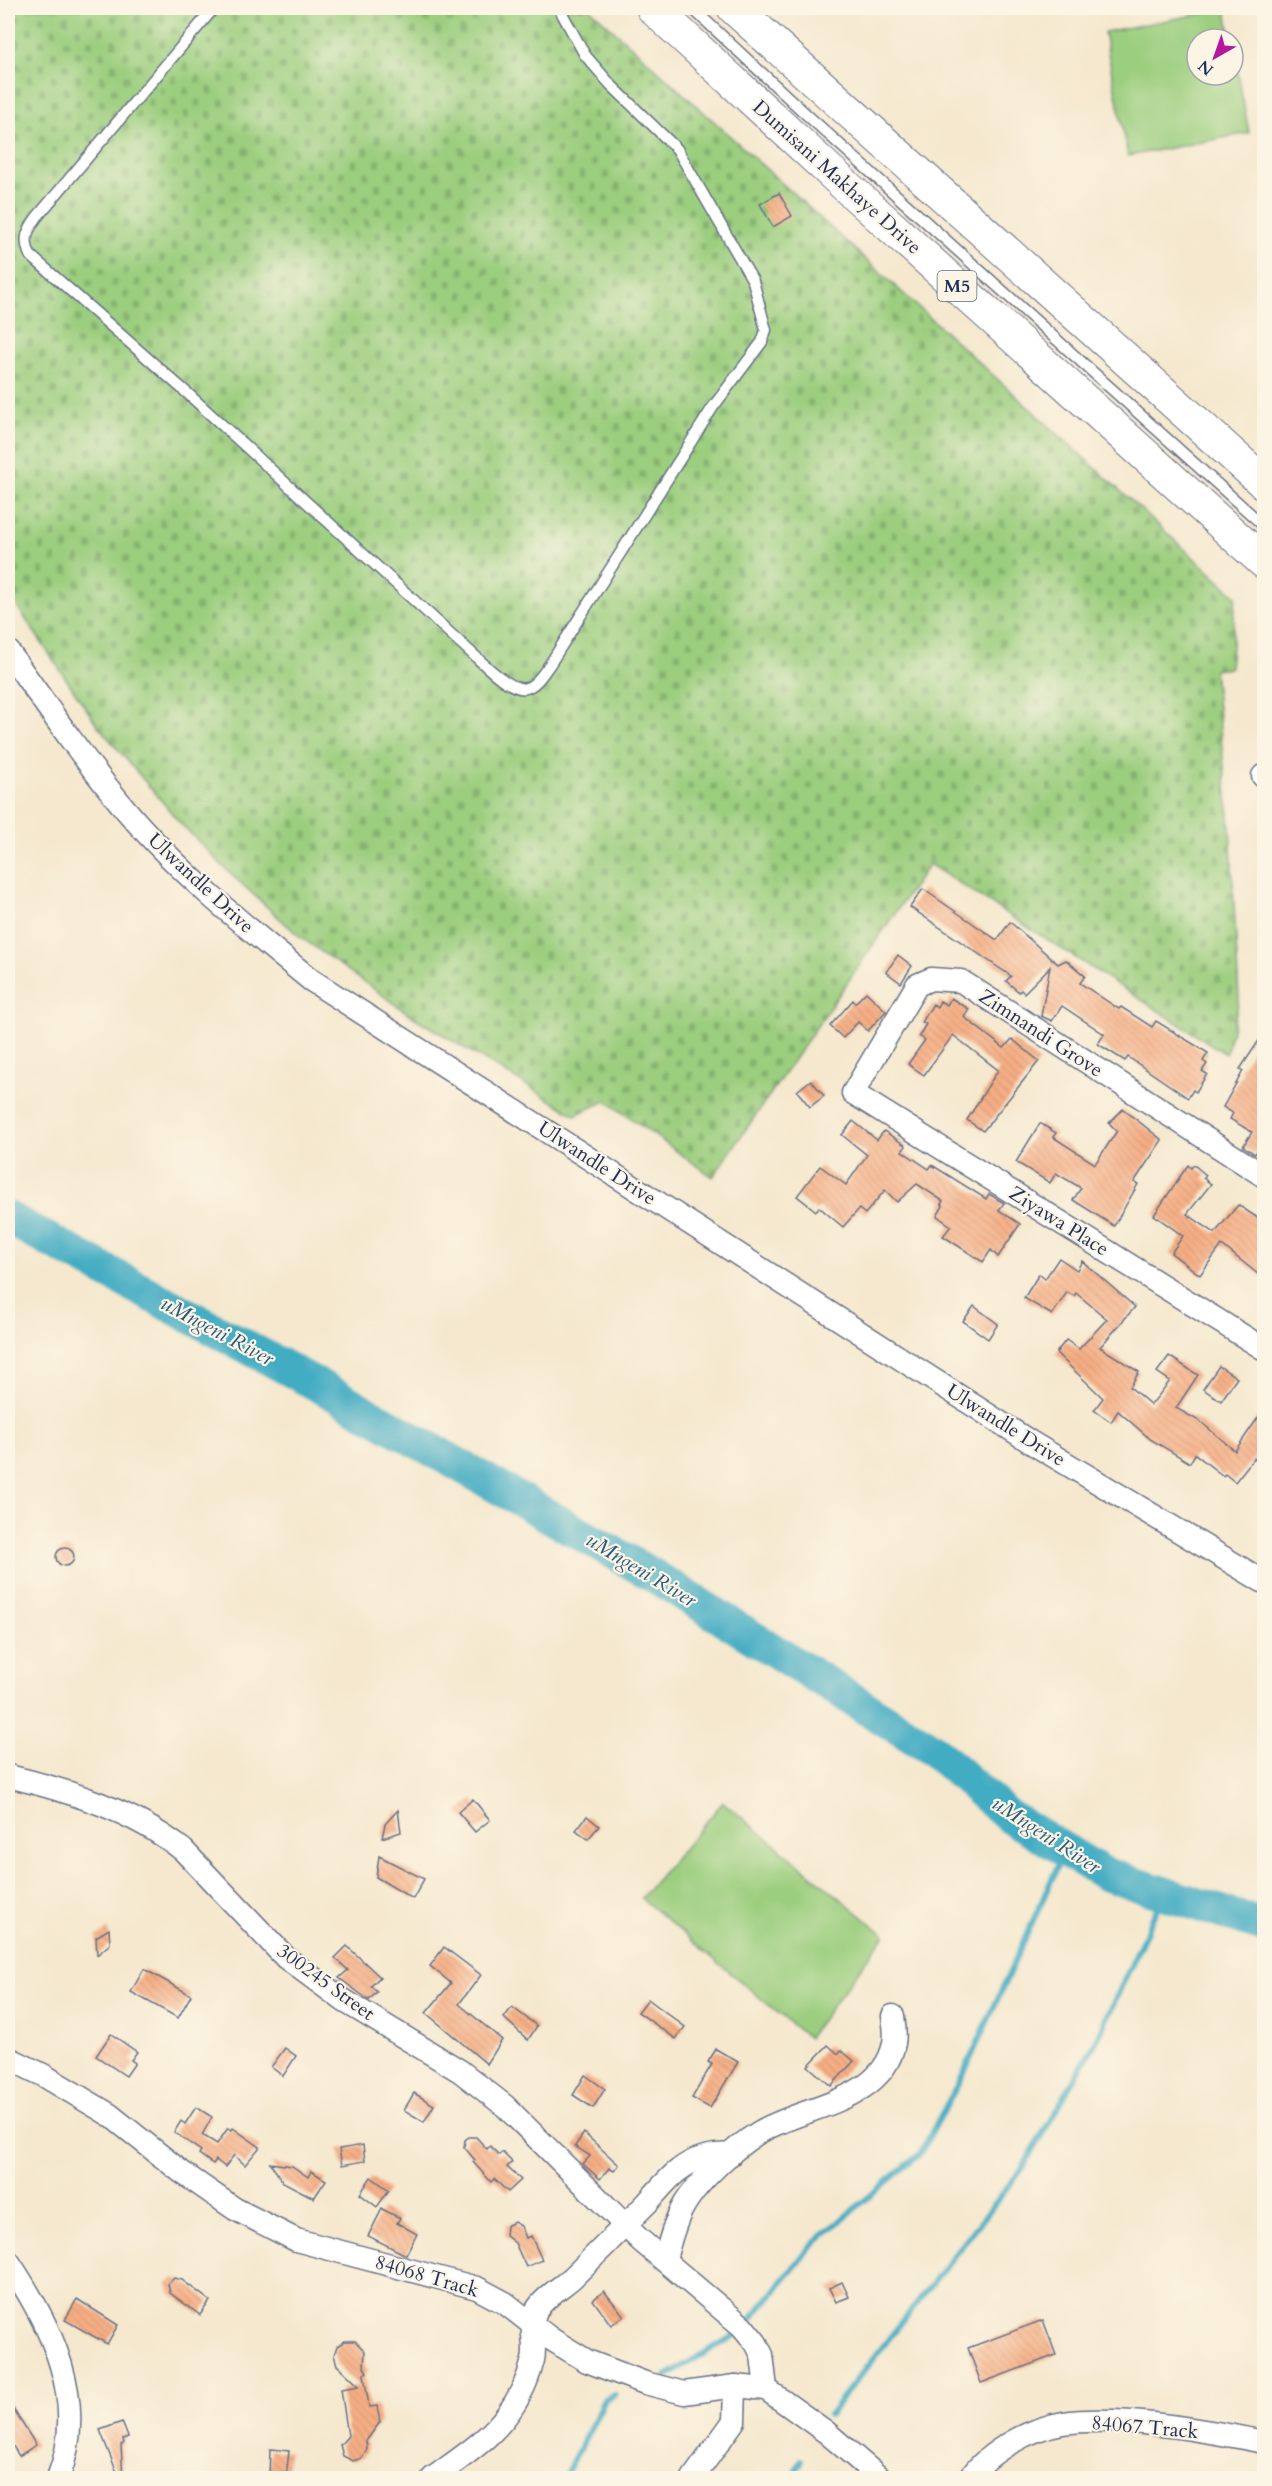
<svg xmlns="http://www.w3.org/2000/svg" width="1272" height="2486" viewBox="0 0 1272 2486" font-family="Cardo,serif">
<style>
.cemetery{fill:url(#cemetery-stones);stroke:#5b7e6e;stroke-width:1.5}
.garden{fill:#9bce7e;stroke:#5b7e6e;stroke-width:1.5}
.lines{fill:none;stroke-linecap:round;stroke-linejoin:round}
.stream{stroke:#43acc3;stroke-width:6}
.river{stroke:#43acc3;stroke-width:34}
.building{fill:url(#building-back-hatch)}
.lane-casing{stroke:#677085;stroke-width:13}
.street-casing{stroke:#677085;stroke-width:25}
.primary-casing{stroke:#677085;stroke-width:35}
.lane{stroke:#fff;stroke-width:10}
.street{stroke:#fff;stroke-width:22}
.primary{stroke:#fff;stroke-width:33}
.labels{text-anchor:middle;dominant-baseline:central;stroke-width:4.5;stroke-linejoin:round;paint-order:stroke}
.shield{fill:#fcf5e5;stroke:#5e6a86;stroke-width:1.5}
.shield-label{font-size:18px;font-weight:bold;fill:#1b2f5e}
.street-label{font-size:20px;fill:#1b2f5e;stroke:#fcf5e5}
.water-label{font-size:21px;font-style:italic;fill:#295b81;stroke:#fcf5e5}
</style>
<defs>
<pattern id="cemetery-stones" width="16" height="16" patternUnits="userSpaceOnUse" patternTransform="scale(1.5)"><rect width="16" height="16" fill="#9bce7e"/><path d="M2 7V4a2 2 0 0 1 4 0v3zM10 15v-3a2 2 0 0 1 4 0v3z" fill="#85b16f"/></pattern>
<pattern id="building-back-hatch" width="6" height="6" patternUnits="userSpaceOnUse" patternTransform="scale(1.5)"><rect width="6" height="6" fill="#f7af84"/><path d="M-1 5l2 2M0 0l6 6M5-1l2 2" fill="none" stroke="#d39774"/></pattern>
</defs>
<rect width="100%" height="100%" fill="#fcf5e5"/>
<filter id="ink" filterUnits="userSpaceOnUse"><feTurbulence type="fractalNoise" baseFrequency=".0167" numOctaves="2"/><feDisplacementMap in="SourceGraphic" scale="12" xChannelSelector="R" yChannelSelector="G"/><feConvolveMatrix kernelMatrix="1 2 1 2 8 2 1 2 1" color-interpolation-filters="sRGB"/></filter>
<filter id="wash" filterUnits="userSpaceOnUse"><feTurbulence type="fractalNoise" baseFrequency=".008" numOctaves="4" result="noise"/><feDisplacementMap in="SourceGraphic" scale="24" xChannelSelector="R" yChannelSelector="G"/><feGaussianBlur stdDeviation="1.35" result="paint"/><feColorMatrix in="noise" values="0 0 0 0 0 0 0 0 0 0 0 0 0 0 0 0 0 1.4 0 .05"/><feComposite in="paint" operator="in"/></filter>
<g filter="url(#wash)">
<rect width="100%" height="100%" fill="#f5e8ce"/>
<!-- cemetery -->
<polygon class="cemetery" points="8,8 589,8 1236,596 1230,668 1214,670 1230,825 1239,1000 1226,1054 929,864 713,1177 606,1101 575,1115 412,1016 299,936 233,876 181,824 98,726 8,593"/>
<!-- garden -->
<g class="garden">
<polygon points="1226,9 1231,39 1197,39 1197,75 1233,75 1233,47 1249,133 1128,156 1104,32"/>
<polygon points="723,1802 885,1935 808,2038 641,1898"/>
</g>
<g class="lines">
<!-- stream -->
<g class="stream">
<polyline points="747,2324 815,2242 920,2154 964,2073 1065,1850"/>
<polyline points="666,2376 740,2332"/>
<polyline points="829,2415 1022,2169 1097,2040 1164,1893"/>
<polyline points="564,2478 605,2400 615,2395"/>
<polyline points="794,2478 801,2459"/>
</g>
<!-- river -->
<polyline class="river" points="8,1218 325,1389 651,1574 932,1749 1008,1816 1105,1874 1264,1926"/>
</g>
<g id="blocks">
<!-- building -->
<g class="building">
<polygon points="779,193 792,216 773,227 760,204"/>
<polygon points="923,889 997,940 1010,922 1058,964 1066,960 1085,976 1080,983 1119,1009 1121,1007 1152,1027 1156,1021 1208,1053 1203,1061 1207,1064 1202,1071 1207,1074 1196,1092 1193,1090 1188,1098 1128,1057 1125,1061 1098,1044 1104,1034 1062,1006 1052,1021 1041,1016 1050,967 1024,993 1021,990 1019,992 1006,981 1011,976 910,907"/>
<polygon points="898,955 912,966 901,983 886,972"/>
<polygon points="866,992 886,1011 868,1031 858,1022 843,1038 830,1026 853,1000 855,1003"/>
<polygon points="951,998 969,1009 964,1017 1004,1048 1012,1039 1039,1061 983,1131 967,1120 998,1070 953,1035 924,1075 908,1064 925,1040 919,1036 926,1024 922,1022 933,1004 937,1007 940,1001 947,1005"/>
<polygon points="1264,1033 1264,1140 1255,1154 1243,1146 1252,1132 1230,1119 1233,1113 1223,1107 1243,1071 1240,1069"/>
<polygon points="811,1080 824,1096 810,1107 797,1091"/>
<polygon points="1123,1109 1162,1140 1134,1182 1138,1184 1114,1226 1073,1200 1081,1188 1056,1173 1050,1183 1016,1162 1040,1123 1056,1133 1053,1137 1095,1164 1117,1131 1109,1123"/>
<polygon points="853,1121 877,1140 884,1131 906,1146 902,1151 929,1169 932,1165 986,1199 989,1194 1004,1203 999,1210 1020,1224 998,1257 991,1250 983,1262 943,1236 951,1226 937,1216 943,1206 941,1204 943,1201 917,1184 897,1202 885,1190 865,1214 859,1209 843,1227 819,1207 816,1211 797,1196 820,1166 846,1185 867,1155 842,1135"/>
<polygon points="1188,1165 1191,1168 1194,1165 1206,1175 1203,1178 1211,1184 1187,1214 1215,1233 1238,1205 1264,1222 1264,1279 1222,1245 1200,1275 1171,1253 1183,1236 1154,1215"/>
<polygon points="1059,1258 1077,1270 1082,1261 1135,1307 1100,1347 1139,1372 1130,1387 1151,1405 1170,1381 1157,1372 1169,1356 1198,1375 1176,1408 1201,1422 1235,1451 1264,1409 1264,1464 1254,1458 1235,1482 1225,1474 1223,1476 1195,1454 1190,1463 1150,1439 1118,1411 1111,1422 1094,1410 1103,1398 1056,1353 1066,1340 1079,1349 1107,1319 1076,1293 1074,1296 1067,1292 1052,1315 1024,1298 1039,1274 1045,1279"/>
<polygon points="974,1306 998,1324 988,1339 963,1321"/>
<polygon points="1219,1366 1237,1378 1221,1401 1203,1389"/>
<circle cx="65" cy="1557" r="9"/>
<polygon points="473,1799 490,1820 475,1832 458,1812"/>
<polygon points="398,1810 401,1832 382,1838 385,1824"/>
<polygon points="587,1816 599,1826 588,1839 576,1830"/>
<polygon points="379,1856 424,1879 413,1899 376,1877"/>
<polygon points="109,1929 110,1944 97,1955 96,1937"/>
<polygon points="347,1946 380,1977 371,1986 377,1992 369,2000 339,1978 348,1970 335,1958"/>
<polygon points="444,1947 481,1975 459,2004 502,2040 487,2064 426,2013 451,1983 430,1966"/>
<polygon points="144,1969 191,1995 178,2018 131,1992"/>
<polygon points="648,1999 685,2027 676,2039 638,2012"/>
<polygon points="512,2007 537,2026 528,2040 504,2018"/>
<polygon points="111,2034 137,2052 131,2060 135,2063 126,2076 96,2056"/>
<polygon points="828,2045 838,2054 841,2050 854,2061 831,2086 808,2066"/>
<polygon points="285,2048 296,2056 283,2076 271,2067"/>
<polygon points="716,2049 738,2062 710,2108 692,2098 712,2064 708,2062"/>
<polygon points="585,2075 605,2089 593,2108 573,2095"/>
<polygon points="414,2093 434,2105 424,2122 404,2110"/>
<polygon points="196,2107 212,2117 202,2135 204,2136 217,2144 228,2128 231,2131 233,2128 260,2147 245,2165 234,2155 225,2167 216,2160 213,2164 199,2154 201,2151 174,2132 181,2121 185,2124"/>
<polygon points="584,2133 619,2165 614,2171 609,2168 600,2179 583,2164 590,2156 575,2146"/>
<polygon points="469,2137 476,2137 487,2149 490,2146 499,2155 502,2152 512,2162 507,2167 521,2180 508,2192 494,2179 491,2182 473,2162 475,2160 464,2147 465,2140"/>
<polygon points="363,2145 365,2161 342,2165 339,2149"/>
<polygon points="270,2163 292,2166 308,2177 311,2171 326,2180 314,2198 283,2182"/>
<polygon points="371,2177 389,2190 377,2207 360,2194"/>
<polygon points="382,2209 400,2218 397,2223 417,2234 406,2255 368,2236"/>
<polygon points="514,2222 521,2226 526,2238 531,2236 542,2260 526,2267 515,2243 505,2235 506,2226"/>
<polygon points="174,2278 182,2280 210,2301 200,2315 170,2293 168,2284"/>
<polygon points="842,2282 849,2297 836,2302 829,2288"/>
<polygon points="604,2291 624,2316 611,2325 593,2300"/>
<polygon points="77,2299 118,2325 107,2344 65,2320"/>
<polygon points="1043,2320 1056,2355 981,2383 968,2348"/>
<polygon points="345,2341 355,2341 365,2351 364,2367 367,2372 364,2374 369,2407 377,2406 380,2422 366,2441 367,2449 362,2458 353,2461 343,2456 340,2445 348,2436 341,2389 359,2386 337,2365 334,2355 337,2346"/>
<polygon points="8,2401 36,2445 19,2456 8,2438"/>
<polygon points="122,2422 128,2437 123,2439 124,2443 121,2445 123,2478 119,2478 100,2430"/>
<polygon points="270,2449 289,2451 286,2478 269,2478"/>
</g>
</g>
</g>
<g filter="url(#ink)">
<use href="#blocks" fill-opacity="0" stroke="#677085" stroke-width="1.5"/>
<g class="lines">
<!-- lane casing -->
<g class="lane-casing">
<g id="lane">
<path d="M214,8L37,217C27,231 23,239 30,255L186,392L476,657C486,666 512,692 526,688C536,686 544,672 550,664L713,407L762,342L766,330L753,281L677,149L610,84L585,55L559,8"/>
<polyline points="692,8 807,115 1264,526"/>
</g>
</g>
<!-- street casing -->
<g class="street-casing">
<g id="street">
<path d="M8,651C46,705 83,759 126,810C180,874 246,927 311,980L1032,1443L1264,1582"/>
<polyline points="1263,776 1264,777"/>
<polyline points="1264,1176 961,981 931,979 917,985 853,1093 1264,1349"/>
<path d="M8,1776C70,1791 132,1810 183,1850L286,1958L343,2000L460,2071L505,2106L640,2240L742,2326L756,2343L762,2355L766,2389"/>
<polyline points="8,2058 43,2075 110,2115 180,2171 235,2209 296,2240 477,2288 505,2303 551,2339 587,2361 645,2383 684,2393 735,2386 766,2389 826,2432 880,2478"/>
<path d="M665,2259C670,2241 674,2223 683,2207C697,2182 734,2148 758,2133C801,2106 883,2103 894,2043C896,2034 894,2024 893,2016"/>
<path d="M8,2261C51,2325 89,2401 58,2478"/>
<path d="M433,2478C479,2445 518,2420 533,2360C537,2344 528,2326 536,2311C543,2298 562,2287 573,2277C598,2253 622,2228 647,2203C657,2192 667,2179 679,2170C693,2159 712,2153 730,2155"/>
<polyline points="693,2478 734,2421 735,2386"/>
<path d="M970,2478C988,2451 1032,2428 1063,2423C1118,2415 1210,2431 1264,2442"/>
</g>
</g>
<!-- primary casing -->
<g class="primary-casing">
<g id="primary">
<polyline points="653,8 847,187 1264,562"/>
<polyline points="734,8 1264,483"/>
</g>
</g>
<!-- lane -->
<use href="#lane" class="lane"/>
<!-- street -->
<use href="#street" class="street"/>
<!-- primary -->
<use href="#primary" class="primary"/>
</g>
</g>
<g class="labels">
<!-- shield labels -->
<rect class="shield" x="937.5" y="271" width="39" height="30" rx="4.5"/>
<g class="shield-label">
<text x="957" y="286">M5</text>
</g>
<!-- street labels -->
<g class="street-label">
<text transform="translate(837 177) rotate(42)">Dumisani Makhaye Drive</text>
<text transform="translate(201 883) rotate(43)">Ulwandle Drive</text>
<text transform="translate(1041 1033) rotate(33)">Zimnandi Grove</text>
<text transform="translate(597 1163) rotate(33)">Ulwandle Drive</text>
<text transform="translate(1059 1221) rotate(32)">Ziyawa Place</text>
<text transform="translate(1006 1425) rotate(32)">Ulwandle Drive</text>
<text transform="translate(326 1982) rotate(36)">300245 Street</text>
<text transform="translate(427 2276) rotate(16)">84068 Track</text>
<text transform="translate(1145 2427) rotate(5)">84067 Track</text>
</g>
<!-- water labels -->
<g class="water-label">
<text transform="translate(217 1331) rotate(28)">uMngeni River</text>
<text transform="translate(641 1570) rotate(31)">uMngeni River</text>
<text transform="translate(1046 1835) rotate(33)">uMngeni River</text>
</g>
</g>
<!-- margin -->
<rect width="1272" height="2486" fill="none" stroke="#fcf5e5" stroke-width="30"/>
<!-- north arrow -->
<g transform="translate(1215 57) rotate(220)"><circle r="28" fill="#fcf5e5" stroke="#a2a6af" stroke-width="1.5"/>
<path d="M0-4.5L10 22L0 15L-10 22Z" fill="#b5179e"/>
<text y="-9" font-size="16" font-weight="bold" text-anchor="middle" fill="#1b2f5e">N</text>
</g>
</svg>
